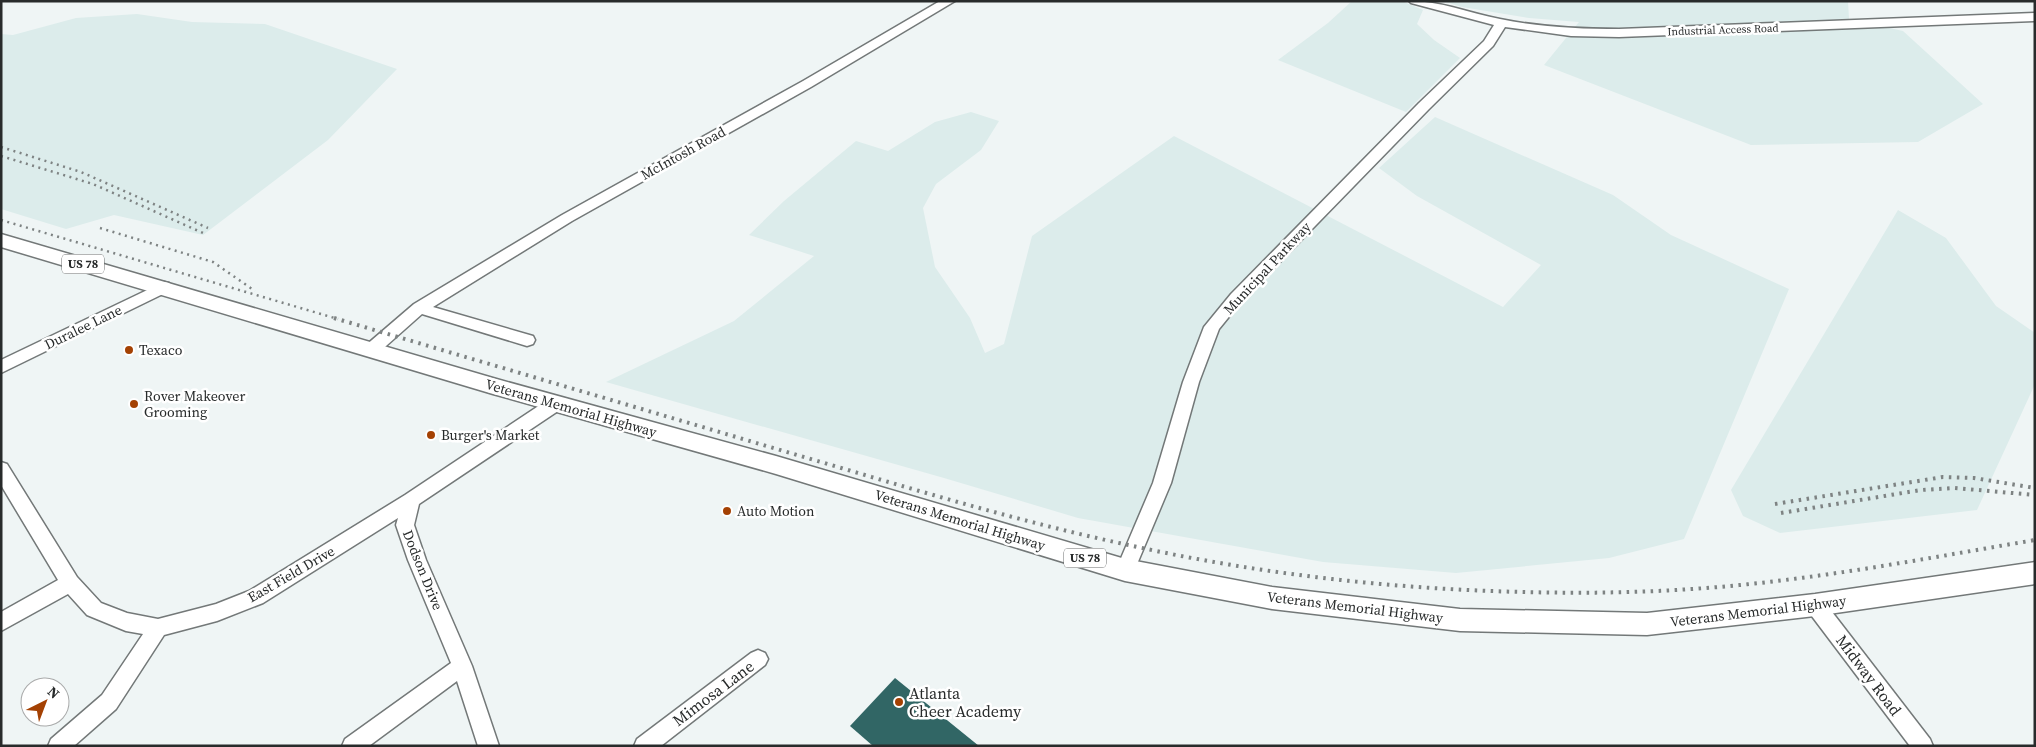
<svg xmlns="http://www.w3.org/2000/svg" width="2036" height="747" viewBox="0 0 2036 747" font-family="'Source Serif 4',serif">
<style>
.built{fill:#dceceb}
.building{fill:#316665}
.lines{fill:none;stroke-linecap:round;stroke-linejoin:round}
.minor-casing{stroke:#737878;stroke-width:3}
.major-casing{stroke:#737878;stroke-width:3}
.minor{fill:#fff;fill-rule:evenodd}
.major{fill:#fff;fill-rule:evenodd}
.rail-far1{stroke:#7e8383;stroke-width:2.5;stroke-dasharray:2 4.5;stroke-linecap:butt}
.rail{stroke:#7e8383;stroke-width:4;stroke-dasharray:2.5 5.5;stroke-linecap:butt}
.poi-dot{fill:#a44103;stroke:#fff;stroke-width:2}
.labels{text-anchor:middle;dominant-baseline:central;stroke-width:5;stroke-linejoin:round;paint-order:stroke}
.far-street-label{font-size:11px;fill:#282b2b;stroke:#fff}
.shield{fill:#fff;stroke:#686b6b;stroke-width:1}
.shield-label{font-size:12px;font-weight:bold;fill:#282b2b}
.street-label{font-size:14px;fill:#282b2b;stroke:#fff}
.poi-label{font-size:14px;fill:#282b2b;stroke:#fff;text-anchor:start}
.near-street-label{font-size:16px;fill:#282b2b;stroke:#fff}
.near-poi-label{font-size:16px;fill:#282b2b;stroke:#fff;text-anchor:start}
</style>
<rect width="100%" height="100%" fill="#eff5f5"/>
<!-- built -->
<g class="built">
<polygon points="1352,1 1402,1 1423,10 1417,24 1434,40 1460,58 1406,112 1278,60 1328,23"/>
<polygon points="1443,1 1848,1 1849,19 1903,31 1983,104 1918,142 1751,145 1544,65 1579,22 1529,18 1462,7"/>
<polygon points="137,14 192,22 265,24 397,69 328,140 203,235 114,215 66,229 1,209 1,34 13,35 76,18"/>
<polygon points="971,112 999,121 981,150 936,184 923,208 935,267 970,318 985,353 1004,344 1032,236 1174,136 1503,307 1541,265 1417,196 1379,168 1435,117 1613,195 1671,235 1789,289 1684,539 1609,558 1456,573 1323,562 1078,518 944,478 606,382 734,321 814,256 749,235 784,201 856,141 888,151 935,122"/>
<polygon points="1898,210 1946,238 1996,306 2035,333 2035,384 1977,510 1780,533 1743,516 1731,490"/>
</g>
<!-- building -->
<polygon class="building" points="895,678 979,746 873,746 850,726"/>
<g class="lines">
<!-- minor casing -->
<g class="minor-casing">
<g id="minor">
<polygon points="940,1 955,1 811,87 572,221 433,307 533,336 535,340 533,344 527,346 422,314 377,354 371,356 365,354 363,350 365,346 414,304 562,215 803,81"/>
<path d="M1409,1C1441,1 1469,13 1500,19C1539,27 1579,29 1619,29L2035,13V21L1619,37L1571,36L1505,27L1493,46L1429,109L1241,302L1219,329L1199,382L1171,483L1132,576L1125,578L1118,576L1116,570L1153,483L1183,382L1204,327L1231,294L1419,103L1484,41L1494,25L1411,3Z"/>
<polygon points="164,282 169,283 172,287 169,291 1,373 1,360"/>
<polygon points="555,398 561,399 563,404 561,409 419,504 414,525 426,560 472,666 499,746 478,746 457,681 369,746 342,746 345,739 451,663 408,560 396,525 398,518 263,603 217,621 164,635 116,709 74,746 48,746 51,739 102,695 143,634 126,631 87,615 68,594 1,631 1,612 58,580 1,485 1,462 7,464 77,577 101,603 127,613 158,619 216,604 249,591 405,495 549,399"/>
<polygon points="1815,596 1822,599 1930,739 1933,746 1910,746 1808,611 1805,605 1808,599"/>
<polygon points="758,650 765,653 768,659 765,665 661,746 634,746 637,739 751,653"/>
</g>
</g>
<!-- major casing -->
<g class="major-casing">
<polygon id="major" points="1,234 493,378 776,456 1125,559 1272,587 1460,609 1647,613 1815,594 2035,562 2035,584 1815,616 1647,635 1460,631 1272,609 1125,581 776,474 493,394 1,247"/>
</g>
<!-- minor -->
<use href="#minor" class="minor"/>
<!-- major -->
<use href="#major" class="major"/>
<!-- rail-far1 -->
<g class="rail-far1">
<polyline points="1,147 81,172 208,228"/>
<polyline points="1,156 93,184 203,233"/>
<polyline points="1,220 338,319"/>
<polyline points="100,228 213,262 255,291"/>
</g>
<!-- rail -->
<g class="rail">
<path d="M334,318C479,361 625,404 770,447C890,482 1010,520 1133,546C1260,574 1392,589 1523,592C1599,594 1675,592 1750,584C1846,574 1940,556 2035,540"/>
<polyline points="1775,504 1943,477 1974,478 2035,488"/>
<polyline points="1781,513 1921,490 1955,488 2035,495"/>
</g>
</g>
<!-- markers -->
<g class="poi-dot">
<circle cx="129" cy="350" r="5"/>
<circle cx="134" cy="404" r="5"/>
<circle cx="431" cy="435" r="5"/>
<circle cx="727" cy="511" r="5"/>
<circle cx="899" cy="702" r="5"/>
</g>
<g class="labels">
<!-- far-street labels -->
<g class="far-street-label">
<text transform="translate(1723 30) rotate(-2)">Industrial Access Road</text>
</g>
<!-- shield labels -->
<g class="shield">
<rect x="62" y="254.5" width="42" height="19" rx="4"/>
<rect x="1064" y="548.5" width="42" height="19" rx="4"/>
</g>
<g class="shield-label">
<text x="83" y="264">US 78</text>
<text x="1085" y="558">US 78</text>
</g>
<!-- street labels -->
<g class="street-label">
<text transform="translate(683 153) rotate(-29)">McIntosh Road</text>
<text transform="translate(1267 268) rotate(-47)">Municipal Parkway</text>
<text transform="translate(83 327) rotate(-26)">Duralee Lane</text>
<text transform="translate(571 408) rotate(16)">Veterans Memorial Highway</text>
<text transform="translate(960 520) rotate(17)">Veterans Memorial Highway</text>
<text transform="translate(423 570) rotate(68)">Dodson Drive</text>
<text transform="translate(291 574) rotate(-30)">East Field Drive</text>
<text transform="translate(1355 607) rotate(7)">Veterans Memorial Highway</text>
<text transform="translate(1758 611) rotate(-7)">Veterans Memorial Highway</text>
</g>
<!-- poi labels -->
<g class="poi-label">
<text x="139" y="350">Texaco</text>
<text x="144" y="396">Rover Makeover<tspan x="144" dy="16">Grooming</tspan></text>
<text x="441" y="435">Burger's Market</text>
<text x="737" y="511">Auto Motion</text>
</g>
<!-- near-street labels -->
<g class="near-street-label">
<text transform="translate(1869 675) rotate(53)">Midway Road</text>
<text transform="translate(713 693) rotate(-37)">Mimosa Lane</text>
</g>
<!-- near-poi labels -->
<g class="near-poi-label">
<text x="909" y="693">Atlanta<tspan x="909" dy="18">Cheer Academy</tspan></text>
</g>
</g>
<!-- border -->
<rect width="2036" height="747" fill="none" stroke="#282b2b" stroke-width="5"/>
<!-- north arrow -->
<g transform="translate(45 702) rotate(42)"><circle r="24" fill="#ffffff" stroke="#a9aaaa"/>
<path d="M0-4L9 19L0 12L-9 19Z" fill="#a44103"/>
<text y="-8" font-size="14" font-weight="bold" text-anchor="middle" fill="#282b2b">N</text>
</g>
</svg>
